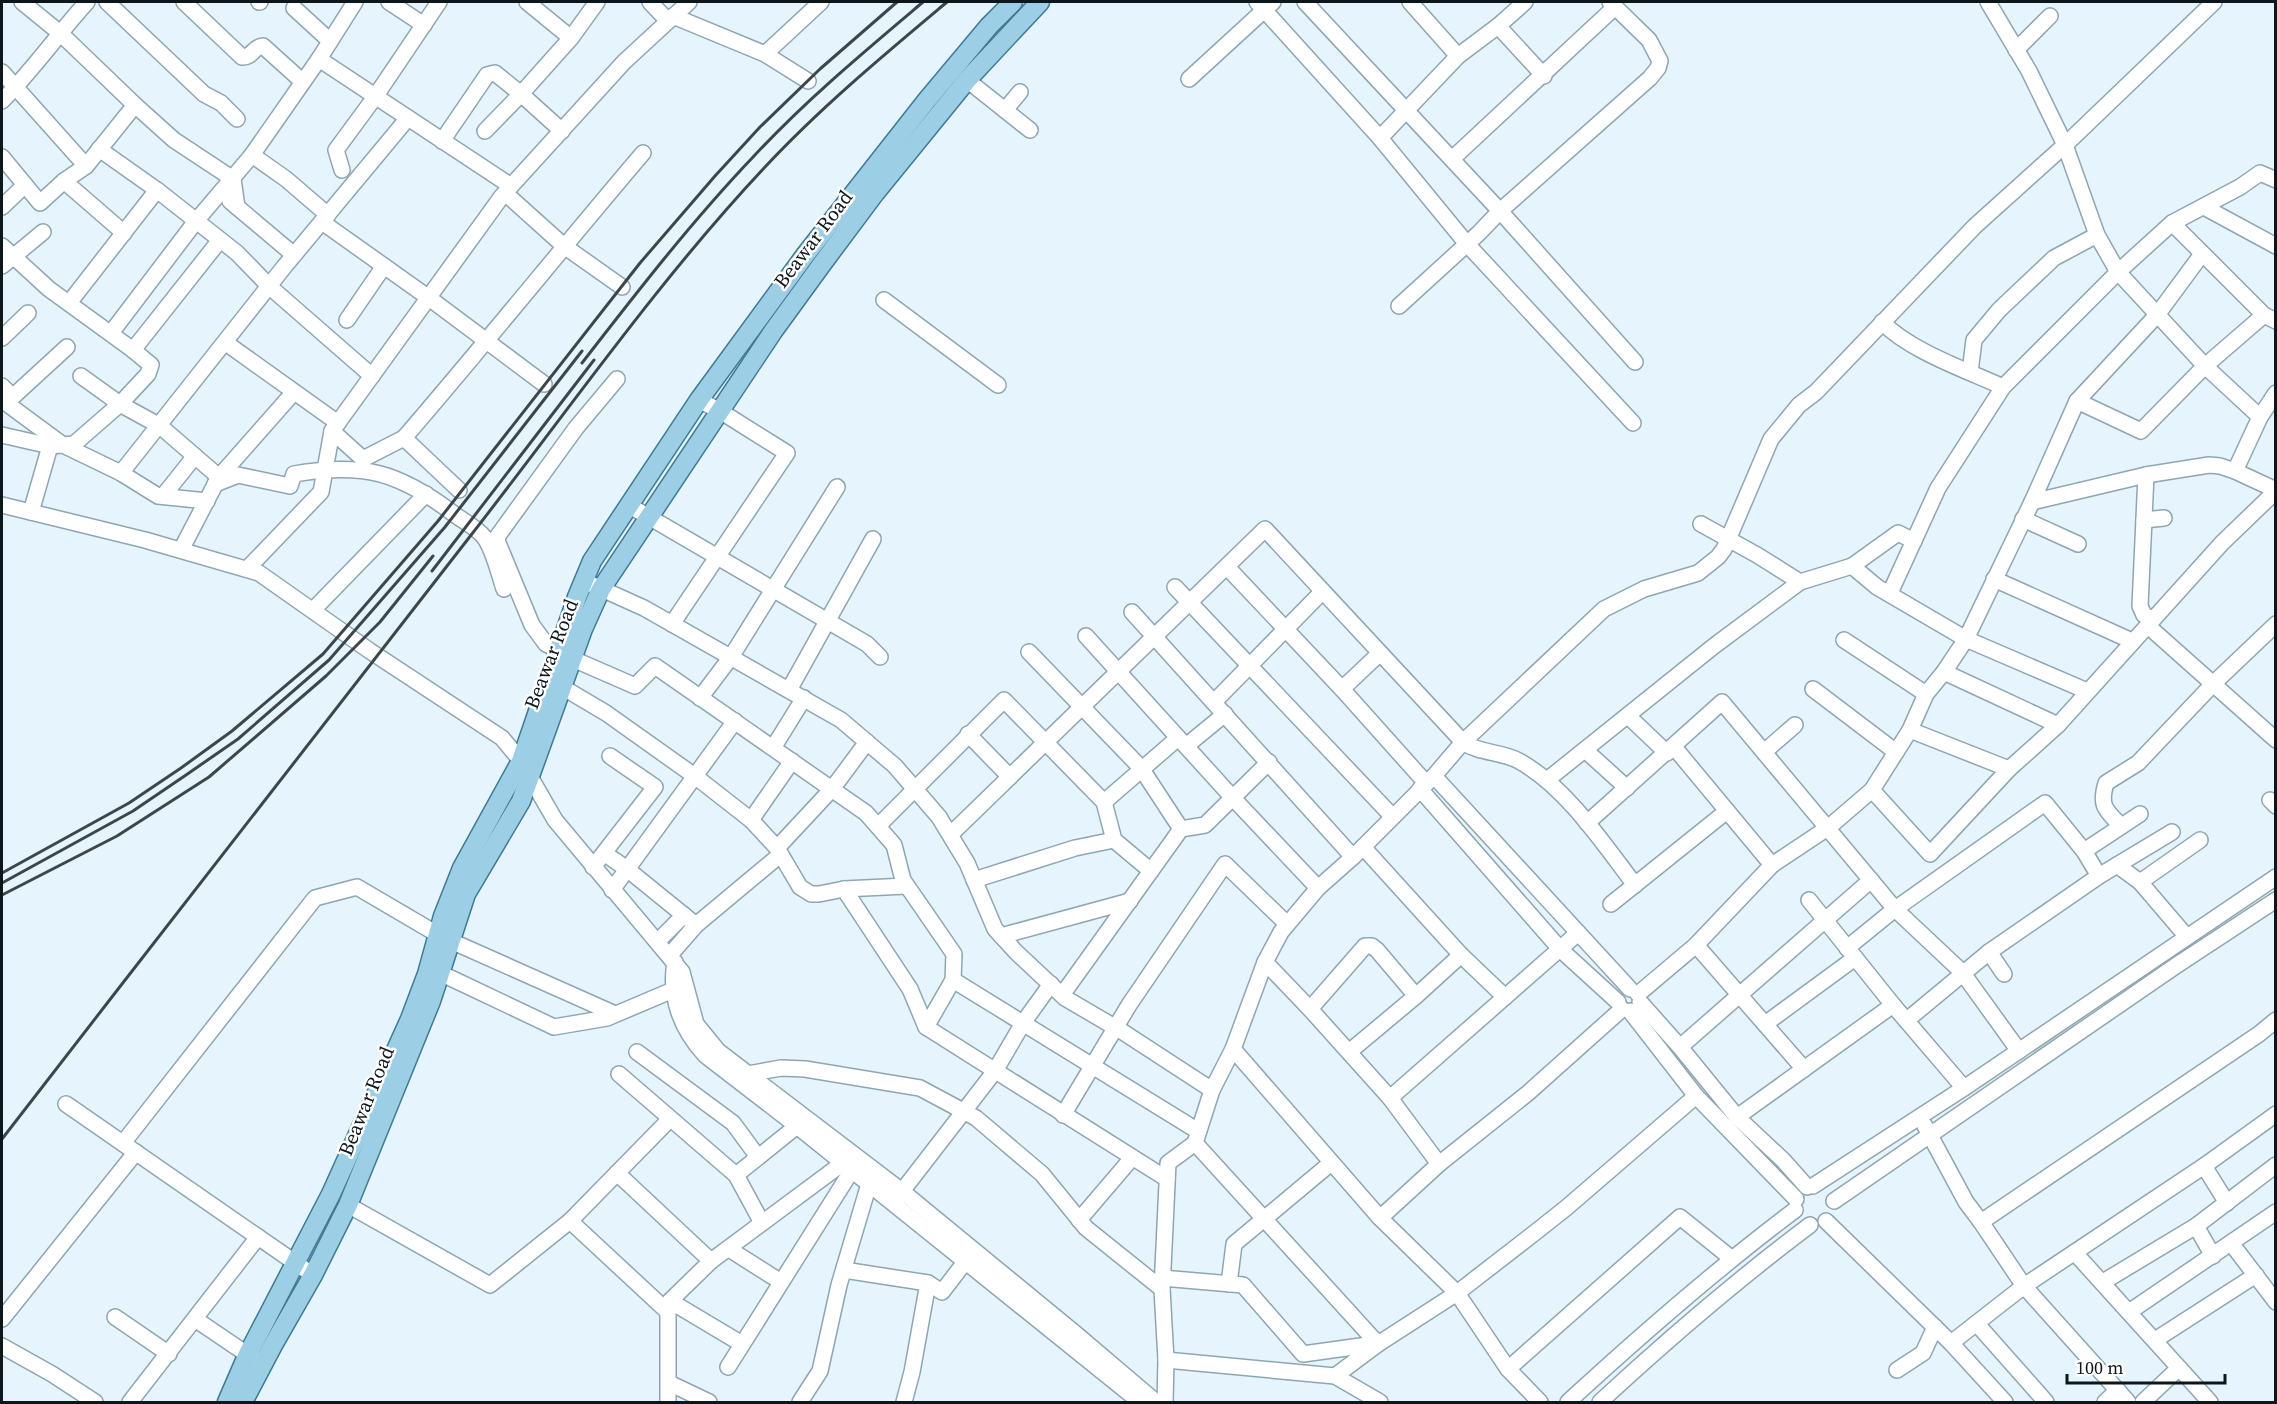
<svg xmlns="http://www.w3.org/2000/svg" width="2277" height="1404" viewBox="0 0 2277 1404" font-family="'Source Serif 4',serif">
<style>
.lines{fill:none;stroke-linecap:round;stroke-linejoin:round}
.minor-casing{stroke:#8ea6b2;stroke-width:18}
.major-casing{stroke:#3f7993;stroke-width:21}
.minor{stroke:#fff;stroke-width:15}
.major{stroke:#9ccfe5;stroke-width:18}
.rail{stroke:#3c464b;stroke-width:3}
.labels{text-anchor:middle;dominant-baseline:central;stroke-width:5;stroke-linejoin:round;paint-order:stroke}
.street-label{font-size:20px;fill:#0d161b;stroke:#fff}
</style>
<rect width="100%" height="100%" fill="#e6f5fd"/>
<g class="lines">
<!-- minor casing -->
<g class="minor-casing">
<g id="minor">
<polyline points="107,2 204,94 221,103 237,119"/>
<path d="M184,2L242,57C252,58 254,46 263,46L303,82"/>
<polyline points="259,2 260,2"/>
<polyline points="389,2 424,25"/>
<polyline points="527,2 571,38"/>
<polyline points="650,2 668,21"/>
<polyline points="1257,2 1380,138 1467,244 1633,423"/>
<polyline points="1305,2 1500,211 1635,362"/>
<polyline points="1410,2 1458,56"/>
<polyline points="1988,2 2029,71 2065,145 2097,235 2118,272 2205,366 2260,417"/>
<polyline points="294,8 330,41"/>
<polyline points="673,16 765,54 808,81"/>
<polyline points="1498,26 1544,76"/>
<polyline points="2016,50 2050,16"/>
<polyline points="765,54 821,2"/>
<polyline points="319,59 511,186"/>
<polyline points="2,72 86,166 135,105 60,33 22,2"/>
<polyline points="1189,79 1273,2"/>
<polyline points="967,80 1030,130"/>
<path d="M2,101C33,70 58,34 87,2"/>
<polyline points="135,105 174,140 233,179 237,207"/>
<polyline points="1005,110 1020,92"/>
<polyline points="562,131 521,94 571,38 597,2"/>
<polyline points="1380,138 1458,56 1498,26 1525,2"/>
<polyline points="442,141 487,75 495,73 521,94 485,131"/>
<polyline points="99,149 157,190 237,253 270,287 372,376"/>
<polyline points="252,155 286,179 328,215"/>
<polyline points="2,157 40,203 64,181 86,166"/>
<polyline points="1452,159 1615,7"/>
<polyline points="342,170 336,150 375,97 439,2"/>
<polyline points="64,181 124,233"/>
<polyline points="505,193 564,246 622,287"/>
<polyline points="230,201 294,255"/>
<polyline points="2,207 25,185"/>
<polyline points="2204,207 2276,246"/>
<polyline points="322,222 429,298 544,384"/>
<polyline points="2172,223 2264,315 2276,321"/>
<polyline points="2,246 49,289 133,350 151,365 148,374 120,404 74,444 50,446 2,435"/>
<polyline points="2,266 43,232"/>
<polyline points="884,300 998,385"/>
<polyline points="69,303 157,190"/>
<polyline points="1399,306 1479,233 1500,211 1650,78 1658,68 1660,61 1649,40 1610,2"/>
<polyline points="347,320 384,266"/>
<path d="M1882,322C1910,351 1966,370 2003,387"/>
<polyline points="111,333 196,221 252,155 319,59 355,2"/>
<polyline points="2,338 28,313"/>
<polyline points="226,343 338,423"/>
<polyline points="133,350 220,240"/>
<polyline points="1970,372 1974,340 1999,310 2054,258 2097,235"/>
<polyline points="81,376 120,404 160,426 219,477"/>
<polyline points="2,386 13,397"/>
<polyline points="2,400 63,445 121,473 158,496 207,501"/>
<polyline points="2077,401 2141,431 2205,366 2264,315"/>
<polyline points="6,403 67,347"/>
<polyline points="332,431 363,459 404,438 459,490"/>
<path d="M404,438C485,344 563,247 643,153"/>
<polyline points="2235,471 2260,417 2276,393"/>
<polyline points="121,473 284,267 408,118"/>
<polyline points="2146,475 2140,606 2144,615 2152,619"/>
<path d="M215,484L238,475L290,486L294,474C363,462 399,472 454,514C463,521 477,528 484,537C493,548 499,574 504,589"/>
<polyline points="163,496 195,456"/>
<polyline points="2032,502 2146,475 2209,465 2220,466 2235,471 2276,490"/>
<polyline points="2,505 145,540 259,573 370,651 502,738 521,761 555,820 682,972 696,1024 718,1051 903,1192 1076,1334 1156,1402"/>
<polyline points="630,506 867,644 880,657"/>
<polyline points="31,512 50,446"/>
<polyline points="2023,519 2078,544"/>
<polyline points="2144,520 2164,518"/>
<polyline points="1701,524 1757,555 1800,582 1852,566 1877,587 1966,639 2087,691"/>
<polyline points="181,550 219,477 294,392"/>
<polyline points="1852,566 1898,533 1914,541"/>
<polyline points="1227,567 1342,689 1426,783"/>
<polyline points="247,569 321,492 332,431 502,196 624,62 689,2"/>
<polyline points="1994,579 2132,641"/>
<polyline points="584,581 644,608 841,720 895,766 939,817 967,863 995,929 1016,952 1065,998 1123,1032 1212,1090"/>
<polyline points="1175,587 1392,816"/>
<polyline points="1890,593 1938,488 2003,387 2118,272 2172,223 2240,187 2260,173 2276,180"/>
<polyline points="313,610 426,494"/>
<polyline points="1132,612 1353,857"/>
<polyline points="672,624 787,453 720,411 699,400"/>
<polyline points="2148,626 2276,740"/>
<polyline points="1086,636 1232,797 1318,888"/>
<polyline points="1844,640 1926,694"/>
<polyline points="559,650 546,644 532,625 498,543 497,537 576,428 617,379"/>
<polyline points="1029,652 1141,768 1181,829"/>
<polyline points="573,659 635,686 655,666 866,813 894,845 903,880 954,954 953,980 926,1027"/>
<polyline points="1944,672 2058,725"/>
<polyline points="562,687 606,713 696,777 751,820 777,848 800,887 811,894 819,894 844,889 906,886"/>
<polyline points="1342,689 1379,654"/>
<polyline points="1813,689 1896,752"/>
<polyline points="789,690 873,539"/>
<polyline points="700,698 731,657 837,487"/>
<polyline points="1214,702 1322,592"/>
<polyline points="1628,716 1667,753"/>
<polyline points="1910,730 2009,769"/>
<polyline points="968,734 1010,777"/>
<polyline points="1186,746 1225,714"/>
<polyline points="1674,747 1772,865"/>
<polyline points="773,748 804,698"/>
<polyline points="1585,750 1627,788"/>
<polyline points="1764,752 1795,725"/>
<polyline points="1434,776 1630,989"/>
<polyline points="1547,780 1714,646 1800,582"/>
<polyline points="1420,789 1561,950 1618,1002"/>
<polyline points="1872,790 1930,854 2009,769 2058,725 2222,543 2276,491"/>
<polyline points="2270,800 2276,806"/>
<polyline points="1104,802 1178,738"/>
<polyline points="751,820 792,761"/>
<polyline points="1587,823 1722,702 1895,909 1962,972 2019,1051"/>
<polyline points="878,826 1004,700 1104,802 1114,840 1151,871"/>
<path d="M2121,826C2106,810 2099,807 2106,783L2138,763L2214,683L2276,624"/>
<path d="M951,834L1265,529L1463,742C1480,754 1501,751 1519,761C1566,787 1603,843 1635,885"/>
<polyline points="1363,847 1461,955 1505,997"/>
<polyline points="777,848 832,789 867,742"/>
<polyline points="2084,851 2140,814"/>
<polyline points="604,853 627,869 696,925"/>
<polyline points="2117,865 2140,882 2187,937"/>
<polyline points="593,867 655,787 610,756"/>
<polyline points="974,880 1075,848 1114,840"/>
<polyline points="2140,882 2200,840"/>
<polyline points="844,889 910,989 926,1027 1167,1179"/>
<polyline points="612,890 735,721"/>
<polyline points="1809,900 1893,1005 1964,1088"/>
<polyline points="1611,904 1727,811"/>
<polyline points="1001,936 1130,901"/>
<polyline points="451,941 613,1013"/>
<polyline points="658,941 684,915"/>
<polyline points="1696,945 1804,1069"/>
<polyline points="1847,948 1895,909 2045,803 2084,851 2099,876"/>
<polyline points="1989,952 2004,974"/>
<polyline points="669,956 696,925 780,855"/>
<path d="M675,962C669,997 681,1029 705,1055L797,1126L1140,1402"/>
<polyline points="1265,962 1310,1009 1390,1098 1439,1164"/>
<polyline points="440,973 554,1027 607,1018 673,990"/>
<polyline points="953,980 1198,1131"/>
<polyline points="1638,994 1696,945 1772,865 1829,827 1872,790 1910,730 1926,694 1944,672 1966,639 2032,502 2077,401 2157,315 2202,254"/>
<polyline points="1062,995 1181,829 1205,825 1269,762"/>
<polyline points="1640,1002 1680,1047 1737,1117 1783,1160 1807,1187"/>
<polyline points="1310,1009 1365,946 1372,946 1377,950 1416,996"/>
<polyline points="1630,1011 1696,1096 1796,1199"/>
<polyline points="1907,1020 1989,952 2099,876 2172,832"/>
<polyline points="1765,1024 1855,958"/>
<polyline points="1680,1047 1871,880"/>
<polyline points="1233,1049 1380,1218 1457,1293 1508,1369 1540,1402"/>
<polyline points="637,1052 733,1123 758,1157"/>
<polyline points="1349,1052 1416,996 1461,955"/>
<polyline points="619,1074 736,1175 762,1223"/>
<polyline points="748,1074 781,1068 805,1069 920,1088 976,1118 1042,1174 1086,1228 1162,1289"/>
<polyline points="1390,1098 1578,933"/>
<polyline points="66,1104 258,1237"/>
<polyline points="1063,1115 1129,1005 1225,864 1287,924"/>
<polyline points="1737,1117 1893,1005"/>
<polyline points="1925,1126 1966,1202 1981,1222 2024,1286 2128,1402"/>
<polyline points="123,1143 315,898 357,887 437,934"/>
<polyline points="1195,1143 1378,1344"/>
<polyline points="2204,1166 2227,1203"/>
<polyline points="617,1173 711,1261"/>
<polyline points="736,1175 797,1126"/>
<polyline points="1813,1186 1964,1088 2276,877"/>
<polyline points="896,1199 995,1071 1023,1023 1051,984"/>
<polyline points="1834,1201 2177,965 2276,900"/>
<polyline points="348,1205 490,1285 570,1221 670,1119"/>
<polyline points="1380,1218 1439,1164 1528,1093 1622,1009"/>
<polyline points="1079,1220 1132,1158"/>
<polyline points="570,1221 668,1312"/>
<polyline points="1826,1221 1951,1343 2005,1402"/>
<polyline points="1981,1222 2259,1034 2276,1020"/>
<polyline points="2196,1226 2213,1256"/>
<polyline points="2231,1243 2276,1302"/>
<polyline points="729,1249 781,1282"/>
<polyline points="2075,1253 2210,1402"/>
<polyline points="844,1270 928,1283 912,1372 904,1402"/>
<polyline points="1162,1278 1243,1285 1303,1354 1375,1344"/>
<polyline points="2103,1282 2196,1226 2276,1165"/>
<polyline points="928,1283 942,1292 965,1262"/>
<polyline points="1229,1284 1234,1244 1331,1163"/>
<polyline points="670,1301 742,1344"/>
<polyline points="2129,1312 2276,1212"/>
<polyline points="115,1317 169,1354"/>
<polyline points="2,1319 136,1152"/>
<polyline points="195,1319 257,1361"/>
<polyline points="1977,1324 2046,1402"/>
<polyline points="2155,1340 2256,1275"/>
<polyline points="1951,1343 2024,1286 2204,1166 2276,1114"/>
<polyline points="2,1346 52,1374 95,1402"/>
<polyline points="1166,1360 1335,1376 1380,1402"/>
<polyline points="728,1367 852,1170"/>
<polyline points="1508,1369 1680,1217 1731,1258"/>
<polyline points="1897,1370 1923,1353 1935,1327"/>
<polyline points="1335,1376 1378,1344 1457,1293 1537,1231 1566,1208 1696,1096"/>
<polyline points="669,1383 709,1402"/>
<polyline points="130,1402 258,1237 313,1275"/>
<polyline points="668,1402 668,1312 670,1301 711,1261 843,1163"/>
<polyline points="800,1402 820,1371 839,1285 869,1184"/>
<polyline points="1165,1402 1166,1360 1162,1289 1168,1163 1195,1143 1212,1090 1233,1049 1265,962 1281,932 1318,888 1353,857 1434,776 1463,742 1604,609 1644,589 1698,573 1718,557 1724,549 1771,439 1799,405 1816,392 1975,226 2065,145 2214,2"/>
<path d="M1568,1402C1641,1335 1715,1270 1795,1210"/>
<path d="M1600,1402C1667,1340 1737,1280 1810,1225"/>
<polyline points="2105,1402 2118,1390"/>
<polyline points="2143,1402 2179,1368"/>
</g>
</g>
<!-- major casing -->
<g class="major-casing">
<g id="major">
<polyline points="227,1402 247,1356 331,1194 410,1019 427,974 443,916 462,868 521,761 577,597 592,561 699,400 806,254 927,100 989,26 1013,2"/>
<polyline points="243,1402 273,1345 313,1275 348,1205 431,1001 466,894 521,801 583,629 601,589 774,330 822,264 875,193 967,80 1040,2"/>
</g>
</g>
<!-- minor -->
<use href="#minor" class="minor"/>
<!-- major -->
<use href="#major" class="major"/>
<!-- rail -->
<g class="rail">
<path d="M582,363C637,292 692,221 754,156C806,100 865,51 923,2"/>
<polyline points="432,571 594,360"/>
<polyline points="2,873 129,803 181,768 232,731 323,654 438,521 640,263 715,176 760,127 820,69 897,2"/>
<polyline points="2,883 133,811 186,775 238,739 329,660 445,527 582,351"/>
<polyline points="2,895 117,836 209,777 326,676 380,622 433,556"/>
<path d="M2,1139C157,939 311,739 468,539C566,414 656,283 765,167C821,107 885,54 947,2"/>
</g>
</g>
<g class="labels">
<!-- street labels -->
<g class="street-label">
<text transform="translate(813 239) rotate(-53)">Beawar Road</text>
<text transform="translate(551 654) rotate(-69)">Beawar Road</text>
<text transform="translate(366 1101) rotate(-68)">Beawar Road</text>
</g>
</g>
<!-- border -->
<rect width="2277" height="1404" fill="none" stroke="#0d161b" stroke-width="6"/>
<!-- scale -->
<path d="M2067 1374v9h158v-9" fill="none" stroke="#0d161b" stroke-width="3"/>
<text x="2076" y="1374" font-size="18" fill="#0d161b" stroke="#ffffff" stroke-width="4.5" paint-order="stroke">100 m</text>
</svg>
